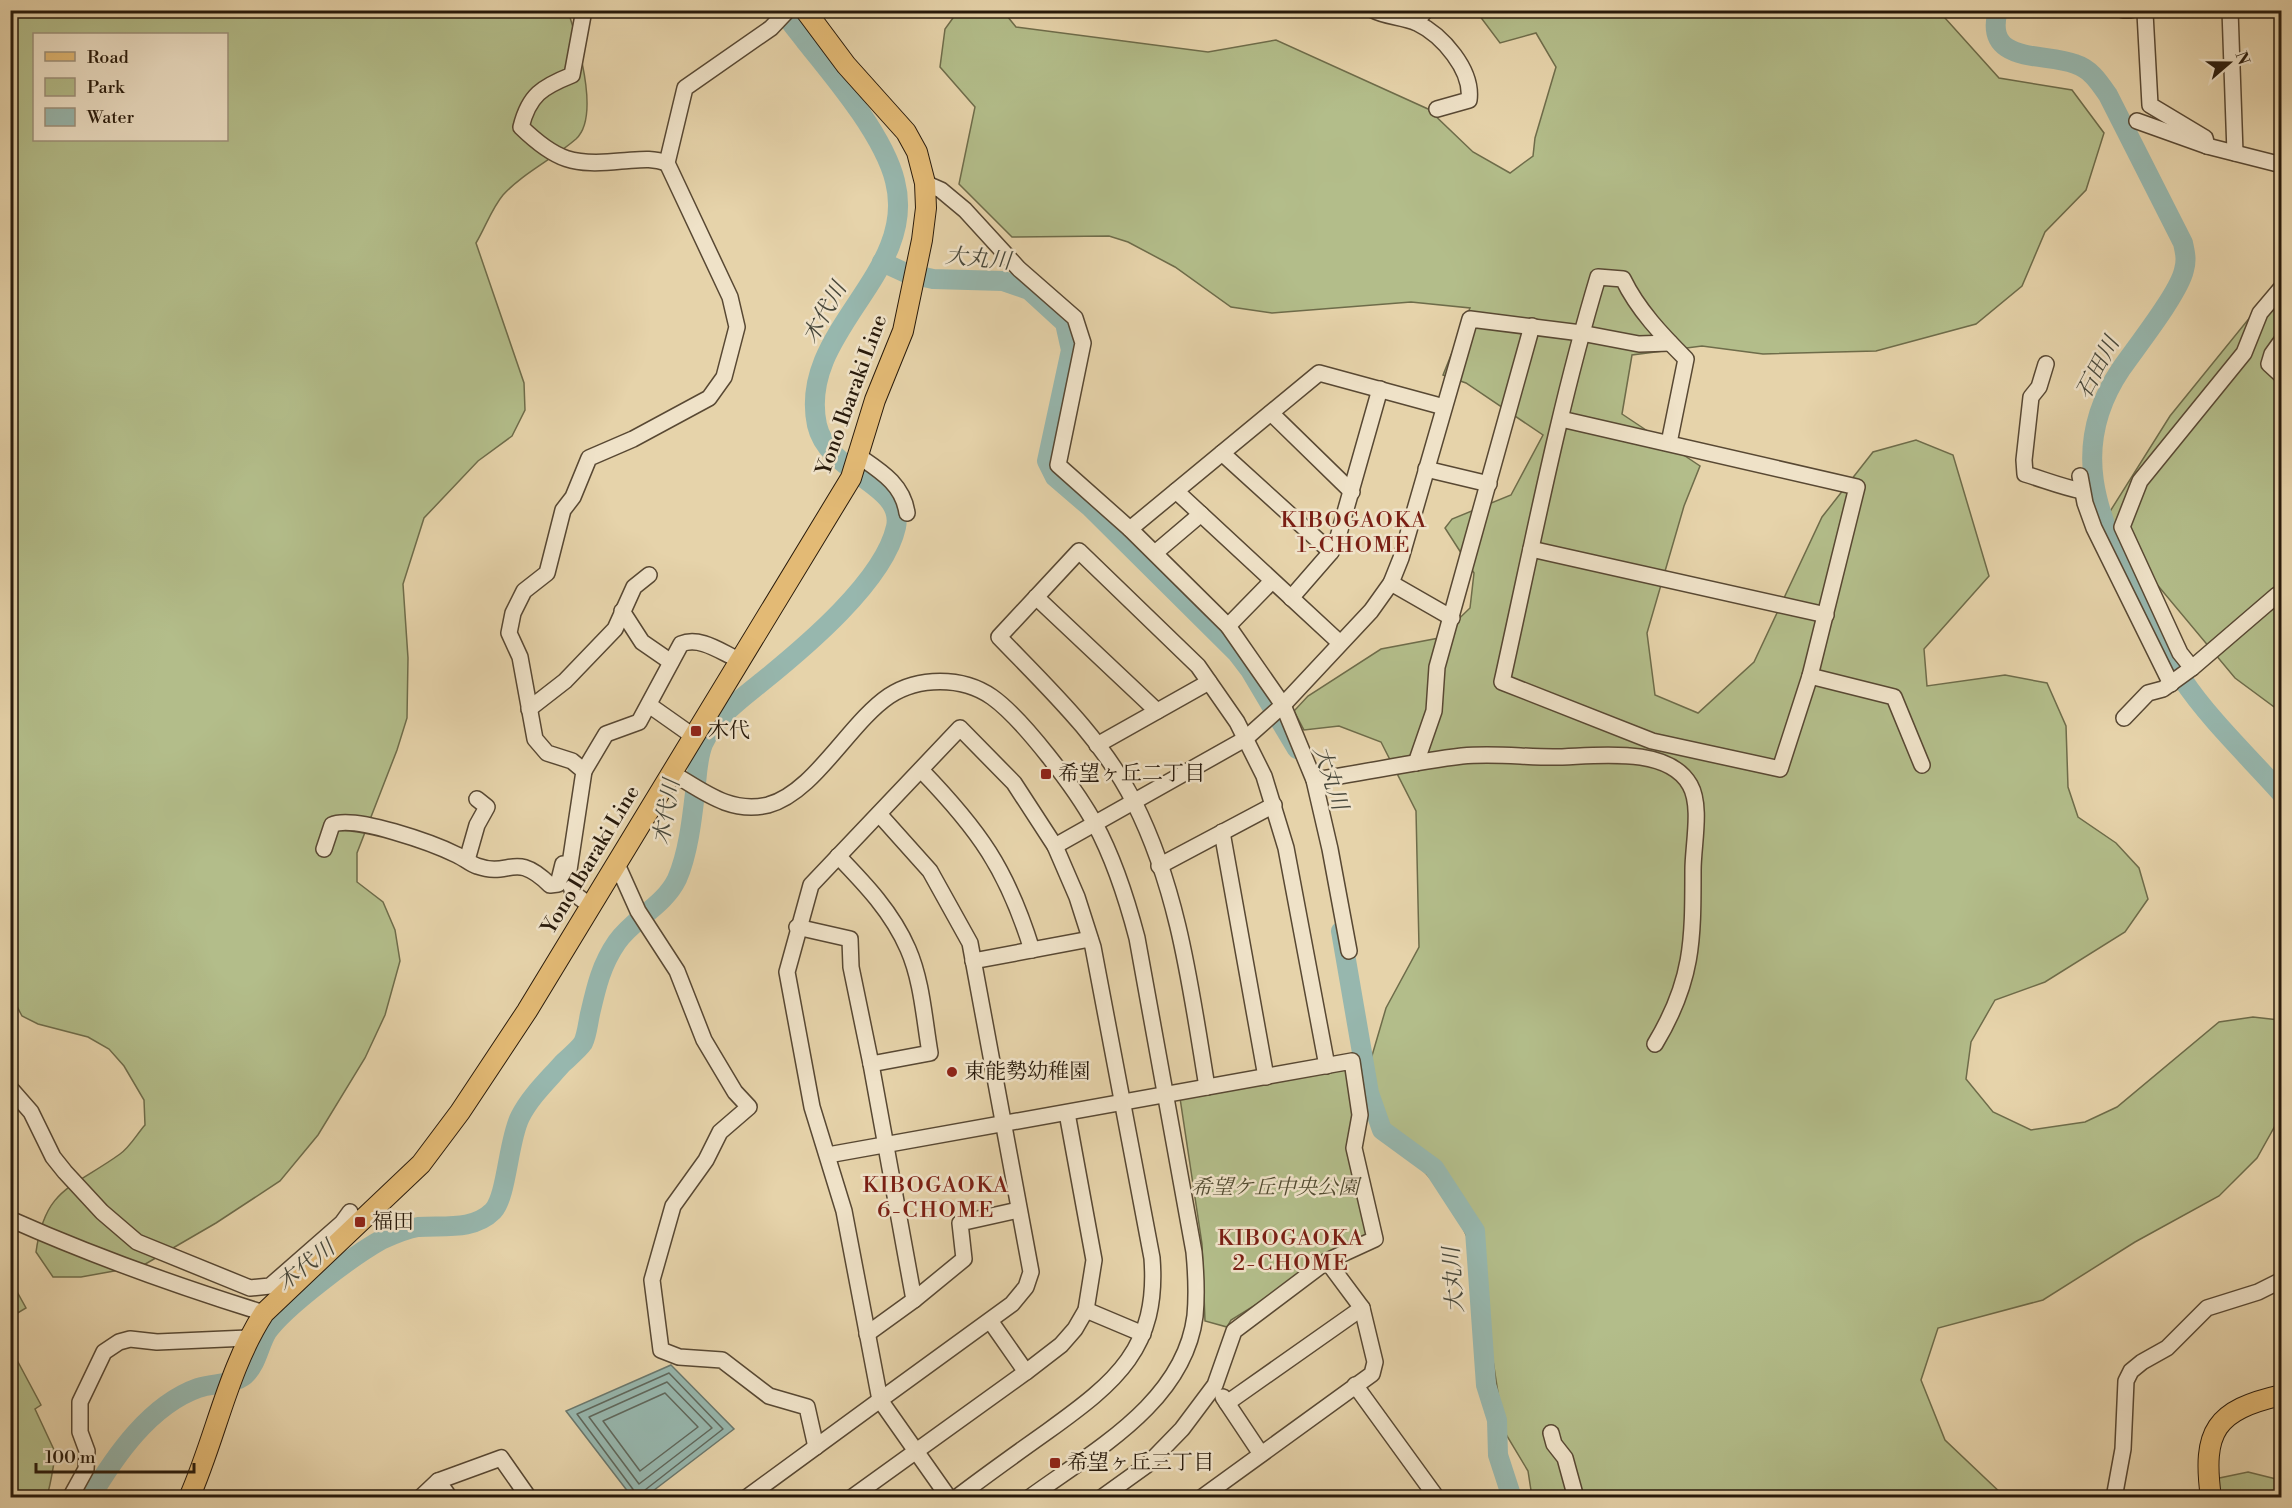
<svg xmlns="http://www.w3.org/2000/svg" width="2292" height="1508" viewBox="0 0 2292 1508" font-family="'Libre Bodoni','Noto Serif JP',serif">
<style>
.green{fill:#b3bd8a;stroke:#6e6c4a;stroke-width:1.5;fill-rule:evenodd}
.water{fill:#97b7ae;stroke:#6b786d;stroke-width:1.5}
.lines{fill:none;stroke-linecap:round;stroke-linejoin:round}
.shore{stroke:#60685c;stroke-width:1.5}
.river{stroke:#97b7ae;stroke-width:20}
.minor-casing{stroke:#584833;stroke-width:18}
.major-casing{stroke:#281a0b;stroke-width:22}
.minor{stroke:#efe2c8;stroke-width:15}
.major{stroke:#e3ba75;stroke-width:20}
.poi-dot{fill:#8f2418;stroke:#efe2c8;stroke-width:2}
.labels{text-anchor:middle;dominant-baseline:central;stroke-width:5;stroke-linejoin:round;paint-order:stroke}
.street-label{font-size:21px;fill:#281a0b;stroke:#efe2c8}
.poi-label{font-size:21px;fill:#281a0b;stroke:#efe2c8;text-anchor:start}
.park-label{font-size:21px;font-style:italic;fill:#524b31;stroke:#efe2c8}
.water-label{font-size:22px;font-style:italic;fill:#49493c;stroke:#efe2c8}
.neighbourhood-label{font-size:22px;letter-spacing:1.5px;fill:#7a1f14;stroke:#efe2c8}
</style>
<rect width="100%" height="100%" fill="#e6d3aa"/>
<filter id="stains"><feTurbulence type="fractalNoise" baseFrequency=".00333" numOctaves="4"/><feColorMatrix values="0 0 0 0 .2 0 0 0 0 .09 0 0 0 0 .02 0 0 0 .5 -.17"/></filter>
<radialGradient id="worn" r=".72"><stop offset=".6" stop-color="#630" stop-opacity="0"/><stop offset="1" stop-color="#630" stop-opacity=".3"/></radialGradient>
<!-- green -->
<g class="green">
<path d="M10,11H568C577,39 601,116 576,139C553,159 523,173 503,195C492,208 485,228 476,243L524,383L525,410L512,436L478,461L424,518L403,584L408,658L407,718L397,750L357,853V882L383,902L395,930L400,961L385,1015L365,1058L318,1135L280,1181L216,1223L142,1266L81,1277H53L36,1252C45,1187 73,1188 120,1154C130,1147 137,1134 145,1125L144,1100L124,1066L109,1049L88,1037L38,1024L22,1016L11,995ZM34,34H226V140H34Z"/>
<polygon points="958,11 1003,11 1016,27 1208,52 1276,40 1428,109 1473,152 1510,173 1533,156 1535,138 1556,67 1536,33 1500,43 1476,11 1950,11 1945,18 1999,78 2072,90 2104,133 2086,190 2045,232 2022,286 1976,324 1876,351 1763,354 1702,346 1632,355 1622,414 1700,466 1684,506 1647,633 1655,695 1698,713 1754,662 1822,517 1873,452 1916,440 1953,455 1989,576 1924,649 1927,686 2005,675 2047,683 2066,726 2068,787 2078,817 2116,843 2139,868 2148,899 2125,932 2045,982 1995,1000 1971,1042 1966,1079 1993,1112 2031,1130 2085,1122 2117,1107 2219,1022 2253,1017 2279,1020 2281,1025 2281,1115 2257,1158 2219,1196 2135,1242 2043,1300 1938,1328 1921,1380 1945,1440 2005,1497 1532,1497 1528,1471 1504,1431 1486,1316 1471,1246 1451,1201 1359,1100 1386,1008 1419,947 1416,811 1381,742 1339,726 1304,730 1294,711 1308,696 1381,649 1439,638 1470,608 1474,573 1445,528 1452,519 1511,495 1543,435 1466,383 1443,375 1470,308 1411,302 1272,313 1231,307 1175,267 1128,242 1109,236 1012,237 959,184 975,107 940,67 945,29"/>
<polygon points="2281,279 2281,712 2235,678 2104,521 2170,416"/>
<polygon points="1345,1066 1356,1115 1368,1232 1365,1237 1231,1320 1227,1327 1205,1321 1202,1244 1180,1098"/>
<polygon points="10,1279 26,1308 11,1317 10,1317"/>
<path d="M10,1347L41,1405L35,1409L56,1454C53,1464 50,1492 46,1497H11Z"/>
<polygon points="2248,1472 2276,1479 2281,1484 2281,1497 2204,1498 2210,1480"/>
</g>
<!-- water -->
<polygon class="water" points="671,1365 734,1429 645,1497 632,1497 566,1411"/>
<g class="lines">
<!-- shore -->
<g class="shore">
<polygon points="667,1382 712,1428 639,1484 589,1417"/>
<polygon points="665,1393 698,1427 640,1471 603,1421"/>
<polyline points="636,1498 635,1492 577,1414 669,1373 723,1429 645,1490 642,1498"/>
</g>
<!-- river -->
<g class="river">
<path d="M1998,10C1983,65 2044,52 2075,64C2091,69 2099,82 2108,95L2183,243C2185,252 2187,260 2184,270C2179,293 2137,346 2121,369C2068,448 2097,515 2135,592C2150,622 2164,652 2183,680C2209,719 2250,758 2282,794"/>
<polyline points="882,262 906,273 933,279 1003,281 1029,290 1065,323 1071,350 1047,461 1055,477 1090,507 1237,653 1250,670 1297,749"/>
<polyline points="1341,931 1369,1093 1382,1130 1434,1168 1475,1231 1486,1385 1497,1420 1498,1455 1512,1498"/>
<path d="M90,1498C115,1456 150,1405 198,1388C213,1383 233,1385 245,1375C257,1364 259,1345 267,1332C284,1307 354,1255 381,1240C392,1235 406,1229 418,1227C443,1225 473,1231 493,1211C507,1196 508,1141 520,1117C530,1097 547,1081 562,1064C568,1058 578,1050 583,1043C587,1035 588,1023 590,1014C596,988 601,965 617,942C634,918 664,906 677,879C688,854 692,819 695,793C697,777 697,759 703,744C715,717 741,699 763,681C805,647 884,581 896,527C905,484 828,474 817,425C797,331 919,274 895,181C884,136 836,79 806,42C798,31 789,22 783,10"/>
</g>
<!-- minor casing -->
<g class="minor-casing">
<g id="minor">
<path d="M584,10L572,75C542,87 529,95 521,127C556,161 574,166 621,161C638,160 651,157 667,163"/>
<path d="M1373,10C1386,17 1403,17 1417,23C1442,35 1473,70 1469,100L1437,109"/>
<polyline points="2123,10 2131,10"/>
<polyline points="2142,10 2145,13 2150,105 2205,138 2207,146"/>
<polyline points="2230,10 2235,153"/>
<polyline points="1416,22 1426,10"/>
<polyline points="2137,121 2207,146 2282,165"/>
<polyline points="925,183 941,190 965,210 1019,269 1075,318 1083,343 1058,465 1130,529 1228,626 1283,705 1314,780 1330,849 1349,951"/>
<polyline points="2282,340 2272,354 2269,364 2282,376"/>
<path d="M2046,364L2039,387L2031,397L2024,460L2025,474C2045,480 2062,487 2082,491"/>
<polyline points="1271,413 1352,492"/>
<path d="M1561,419L1857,487L1810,676L1780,769L1652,741L1502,682C1532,547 1558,410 1598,277L1623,279C1638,310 1662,335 1686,359L1669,443"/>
<polyline points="1222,453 1331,552"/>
<path d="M860,457C882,472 903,485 907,513"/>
<polyline points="1426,469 1489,484"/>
<polyline points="2080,476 2085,503 2094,528 2171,684"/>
<polyline points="1176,491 1340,643"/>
<polyline points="1130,529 1319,373 1444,407"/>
<polyline points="1531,549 1826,615"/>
<polyline points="1155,553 1201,514"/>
<polyline points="1391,583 1452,618"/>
<polyline points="1036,597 1157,711"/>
<polyline points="1291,598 1331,552 1338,537 1380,389"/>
<polyline points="622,611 642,642 671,662"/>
<polyline points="1228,626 1272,581"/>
<polyline points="2192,668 2180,653 2122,527 2140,481 2244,353 2260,313 2282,287"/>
<polyline points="1810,676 1894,697 1922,765"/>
<polyline points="649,705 693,736"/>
<polyline points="529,709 565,681 615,629 634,587 649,575"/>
<polyline points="2124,718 2148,693 2163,689 2192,668 2277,595"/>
<polyline points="1097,745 1209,682"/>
<polyline points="1416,763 1434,711 1437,667 1532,326"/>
<path d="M921,770C979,830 1007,869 1032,950"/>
<path d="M584,771L606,734L639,722L681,644C700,636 721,652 739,660"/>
<path d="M672,773C703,791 730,814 768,805C814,793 849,723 889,696C918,677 962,676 992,697C1023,719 1076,789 1095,824C1114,859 1127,900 1137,938L1194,1252C1196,1273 1197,1295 1195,1316C1184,1403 1093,1451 1029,1498"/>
<path d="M1314,780C1363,773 1412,762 1462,756C1493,753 1523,757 1553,757C1591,757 1667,744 1690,785C1702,806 1693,845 1693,870C1693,941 1693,981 1655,1044"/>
<polyline points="879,814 930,871 970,943 1031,1272 1026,1287 1012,1304 880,1400 949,1498"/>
<polyline points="1222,832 1266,1077"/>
<polyline points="1055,846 1245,739 1283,705 1371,611 1391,583 1401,558 1470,319 1581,333 1639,344 1670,343"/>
<path d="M324,849L332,825C353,814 435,844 457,855C464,858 470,864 477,866C511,878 514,850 550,885L558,884L563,864"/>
<polyline points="467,860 477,825 487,807 477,799"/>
<polyline points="616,862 638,911 677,971 704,1040 735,1092 749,1107 720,1132 706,1160 673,1206 652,1280 661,1350 679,1357 722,1360 769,1396 807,1407 816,1447"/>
<polyline points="1159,866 1274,805"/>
<polyline points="591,906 573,893 568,877 584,771 572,761 547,753 535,739 520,657 509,633 513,613 524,591 547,573 563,510 573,497 589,458 633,439 709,398 724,377 737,327 730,297 667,163 685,88 771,28 788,10"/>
<path d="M797,927L850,939L851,967L871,1064L930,1053C924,1018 922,981 908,949C892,912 865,884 838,856"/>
<polyline points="973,961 1090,939"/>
<path d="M1207,1087C1191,990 1179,891 1134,802C1102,738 1047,687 999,637L1079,551L1198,666L1237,722L1264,776L1286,848L1327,1066"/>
<polyline points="10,1088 31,1112 53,1157 65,1172 102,1212 137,1242 250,1288 270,1286 342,1223 350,1212"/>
<polyline points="828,1155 1352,1061 1360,1115 1354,1148 1375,1239 1327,1261 1362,1308 1375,1362 1372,1374 1201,1498"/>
<path d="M10,1219C93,1256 177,1286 264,1313"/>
<polyline points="914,1300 964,1259 960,1223 1018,1210"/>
<polyline points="1086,1310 1143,1334"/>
<polyline points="991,1322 1026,1372"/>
<polyline points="867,1334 914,1300 871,1064"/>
<polyline points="1355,1385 1437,1498"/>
<polyline points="1223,1397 1261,1454"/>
<polyline points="1227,1403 1362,1308"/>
<polyline points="1551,1433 1554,1444 1565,1458 1576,1498"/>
<polyline points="438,1481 450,1498"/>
<polyline points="70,1498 86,1469 87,1451 80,1432 80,1402 104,1352 119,1342 130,1339 157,1342 248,1338"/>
<polyline points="420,1498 438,1481 501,1458 529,1498"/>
<path d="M746,1498L880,1400L844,1211L812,1107L787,972L811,885L960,728L1014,783L1055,846L1077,897L1093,947L1152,1258C1159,1348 1116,1382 1048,1431C1017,1453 986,1475 956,1498"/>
<polyline points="851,1498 1026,1372 1061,1345 1075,1329 1086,1310 1094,1260 1067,1113"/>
<polyline points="1101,1498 1147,1465 1182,1429 1215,1385 1234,1331 1327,1261"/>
<polyline points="2114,1498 2123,1449 2126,1381 2131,1371 2142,1362 2167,1348 2207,1308 2258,1292 2282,1280"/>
</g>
</g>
<!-- major casing -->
<g class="major-casing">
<g id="major">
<path d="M189,1498C216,1437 228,1368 264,1313L421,1164L460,1112L527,1011L851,478L875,400L903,331L922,240L926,208L925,183L917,152L906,132L846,65L805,10"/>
<path d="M2211,1498C2202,1431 2215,1410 2282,1395"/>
</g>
</g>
<!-- minor -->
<use href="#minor" class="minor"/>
<!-- major -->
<use href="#major" class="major"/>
</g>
<!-- markers -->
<g class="poi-dot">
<rect x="690" y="725" width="12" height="12" rx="3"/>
<rect x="1040" y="768" width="12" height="12" rx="3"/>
<circle cx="952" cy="1072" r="6"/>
<rect x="354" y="1216" width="12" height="12" rx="3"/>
<rect x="1049" y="1457" width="12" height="12" rx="3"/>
</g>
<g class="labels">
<!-- street labels -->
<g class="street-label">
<text transform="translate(852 395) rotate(-70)">Yono Ibaraki Line</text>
<text transform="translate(591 860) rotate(-59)">Yono Ibaraki Line</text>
</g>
<!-- poi labels -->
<g class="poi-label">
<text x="708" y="731">木代</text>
<text x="1058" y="774">希望ヶ丘二丁目</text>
<text x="964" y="1072">東能勢幼稚園</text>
<text x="372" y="1222">福田</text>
<text x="1067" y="1463">希望ヶ丘三丁目</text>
</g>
<!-- park labels -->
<g class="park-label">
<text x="1275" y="1188">希望ケ丘中央公園</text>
</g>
<!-- water labels -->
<g class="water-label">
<text transform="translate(978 259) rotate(5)">大丸川</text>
<text transform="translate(825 313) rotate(-61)">木代川</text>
<text transform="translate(2098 368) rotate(-62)">石田川</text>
<text transform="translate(1330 778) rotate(72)">大丸川</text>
<text transform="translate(667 812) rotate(-80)">木代川</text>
<text transform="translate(306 1266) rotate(-38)">木代川</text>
<text transform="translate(1454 1280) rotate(-94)">大丸川</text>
</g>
<!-- neighbourhood labels -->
<g class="neighbourhood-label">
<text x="1354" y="520">KIBOGAOKA<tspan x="1354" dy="25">1-CHOME</tspan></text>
<text x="936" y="1185">KIBOGAOKA<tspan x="936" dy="25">6-CHOME</tspan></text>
<text x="1291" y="1238">KIBOGAOKA<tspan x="1291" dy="25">2-CHOME</tspan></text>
</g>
</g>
<!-- margin -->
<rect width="2292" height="1508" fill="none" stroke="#e6d3aa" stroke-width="36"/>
<rect x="12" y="12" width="2268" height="1484" fill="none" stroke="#281a0b" stroke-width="3"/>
<rect x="18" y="18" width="2256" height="1472" fill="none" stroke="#281a0b" stroke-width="1.5"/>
<!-- legend -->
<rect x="33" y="33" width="195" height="108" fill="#efe2c8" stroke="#9f927c" stroke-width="1.5"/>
<rect x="45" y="52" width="30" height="9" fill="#e3ba75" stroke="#9f927c" stroke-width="1.5"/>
<text x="87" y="63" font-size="18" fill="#281a0b">Road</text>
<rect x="45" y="78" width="30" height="18" fill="#b3bd8a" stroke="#9f927c" stroke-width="1.5"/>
<text x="87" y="93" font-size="18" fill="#281a0b">Park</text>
<rect x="45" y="108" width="30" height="18" fill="#97b7ae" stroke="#9f927c" stroke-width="1.5"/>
<text x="87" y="123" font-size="18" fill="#281a0b">Water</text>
<!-- north arrow -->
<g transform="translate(2229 63) rotate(70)" stroke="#efe2c8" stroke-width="4.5" paint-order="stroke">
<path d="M0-4.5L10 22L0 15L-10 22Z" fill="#281a0b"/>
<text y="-9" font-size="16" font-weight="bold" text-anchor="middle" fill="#281a0b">N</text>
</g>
<!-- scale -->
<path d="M36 1463v9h158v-9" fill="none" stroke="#281a0b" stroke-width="3"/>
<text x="45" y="1463" font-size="18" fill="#281a0b" stroke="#efe2c8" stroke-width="4.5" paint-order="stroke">100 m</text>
<rect width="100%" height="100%" filter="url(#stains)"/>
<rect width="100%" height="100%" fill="url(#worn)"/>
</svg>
